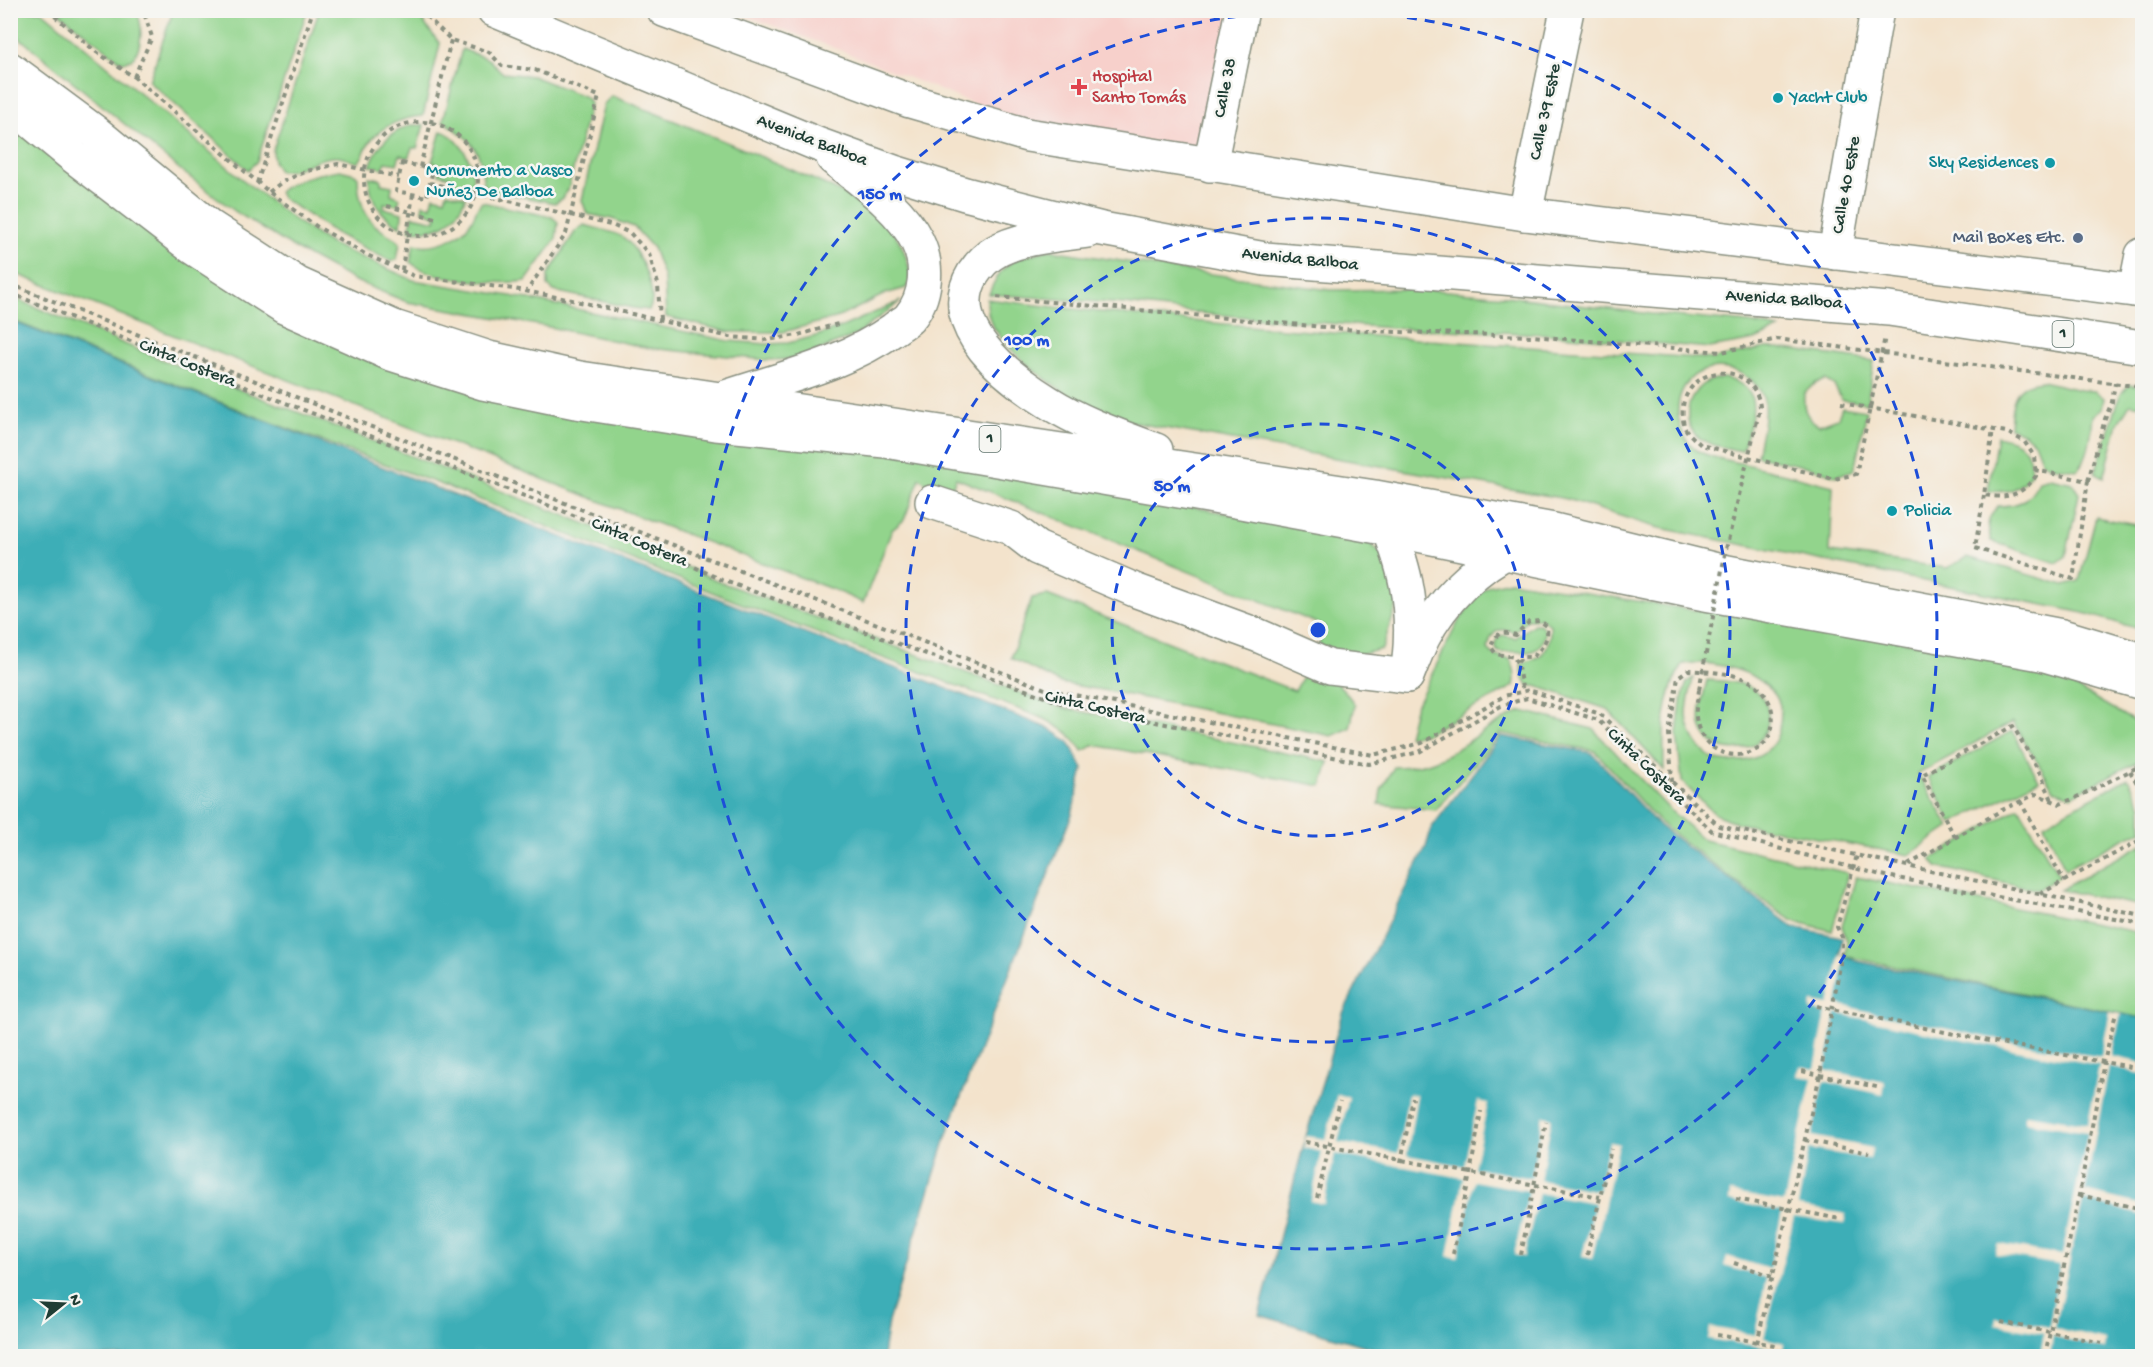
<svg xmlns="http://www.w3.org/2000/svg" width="2153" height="1367" viewBox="0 0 2153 1367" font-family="'Gochi Hand',sans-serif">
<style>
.built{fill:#f7d0cb}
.green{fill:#92d48c;stroke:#588860;stroke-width:1.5}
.water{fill:#3daeb7;stroke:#2e7676;stroke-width:1.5}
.pier{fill:#f3e3cc}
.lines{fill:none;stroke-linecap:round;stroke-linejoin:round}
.minor-casing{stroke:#899080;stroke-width:36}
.major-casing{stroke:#899080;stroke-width:36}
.highway-casing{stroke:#899080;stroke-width:36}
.path{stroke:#899080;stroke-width:4;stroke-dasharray:4.5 4.5;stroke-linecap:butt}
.minor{stroke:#fff;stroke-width:33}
.major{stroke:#fff;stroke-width:33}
.highway{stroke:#fff;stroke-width:33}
.path-bridge{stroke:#899080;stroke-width:4;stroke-dasharray:4.5 4.5;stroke-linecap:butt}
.ring{fill:none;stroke:#1d4ed8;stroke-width:3;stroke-dasharray:10 8}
.health-dot{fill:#e0444e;stroke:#f6f6f2;stroke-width:2}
.culture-dot{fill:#0f9aa8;stroke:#f6f6f2;stroke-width:2}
.service-dot{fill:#5c6f8a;stroke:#f6f6f2;stroke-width:2}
.labels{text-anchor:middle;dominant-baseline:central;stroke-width:5;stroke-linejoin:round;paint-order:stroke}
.shield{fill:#f6f6f2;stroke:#60746d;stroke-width:1.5}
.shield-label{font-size:16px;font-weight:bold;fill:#1f3d34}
.health-label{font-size:18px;fill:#be3a42;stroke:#f6f6f2;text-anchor:start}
.street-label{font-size:18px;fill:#1f3d34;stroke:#f6f6f2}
.culture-label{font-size:18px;fill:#0d838f;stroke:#f6f6f2;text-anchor:start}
.service-label{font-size:18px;fill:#4e5e75;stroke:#f6f6f2;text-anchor:end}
.centre{fill:#1d4ed8;stroke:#f6f6f2;stroke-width:3}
.ring-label{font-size:18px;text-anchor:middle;font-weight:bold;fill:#1d4ed8;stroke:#f6f6f2;stroke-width:5;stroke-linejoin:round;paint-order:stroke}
</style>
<rect width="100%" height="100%" fill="#f6f6f2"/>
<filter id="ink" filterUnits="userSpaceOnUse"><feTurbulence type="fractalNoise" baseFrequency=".0167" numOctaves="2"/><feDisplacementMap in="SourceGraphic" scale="12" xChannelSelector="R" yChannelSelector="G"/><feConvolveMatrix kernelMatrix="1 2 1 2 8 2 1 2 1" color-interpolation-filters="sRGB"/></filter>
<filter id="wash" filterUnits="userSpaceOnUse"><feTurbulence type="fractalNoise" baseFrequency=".008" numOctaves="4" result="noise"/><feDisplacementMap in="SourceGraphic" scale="24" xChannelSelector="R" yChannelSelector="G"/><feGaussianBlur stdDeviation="1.35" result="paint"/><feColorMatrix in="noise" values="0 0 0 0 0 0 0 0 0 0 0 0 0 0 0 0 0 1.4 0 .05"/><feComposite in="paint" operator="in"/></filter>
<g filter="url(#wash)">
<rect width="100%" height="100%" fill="#f3e3cc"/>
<!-- built -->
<polygon class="built" points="733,11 1242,11 1210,165 1029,126 835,48"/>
<!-- green -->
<g class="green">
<polygon points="10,11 42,11 248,184 296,221 331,244 413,280 528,299 729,341 767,344 788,343 816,336 842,327 901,301 856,335 797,359 767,360 649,348 549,327 407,302 353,280 294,248 236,212 183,172 11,31"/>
<path d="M57,11H136C144,25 142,47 132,60L122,62Z"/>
<polygon points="173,11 307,11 257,161 248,170 149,81"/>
<path d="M319,11L407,10L418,15L440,44L423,116C406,117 383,125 372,139C366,146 364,156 358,163C352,161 345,158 339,157C318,155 300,173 279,171L274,163L273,150Z"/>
<path d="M462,49L488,59L503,73L532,76L586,97L590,103L568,190L562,199L555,203L487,190C482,183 483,177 482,168C479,144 461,133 443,121Z"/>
<path d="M612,96C670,119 728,142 785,167C818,182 854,195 881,219C899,234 908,257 911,279L906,288L885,294L839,317L783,332H729L666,317L664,278L653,248L634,227L612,219L587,214L582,200L604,104Z"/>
<polygon points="10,111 288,318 1107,490 1368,541 1386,559 1397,605 1382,649 1352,657 1319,645 1324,627 1314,622 956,478 950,493 933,489 920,478 904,520 892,530 863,603 837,591 648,520 11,272"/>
<path d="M411,125H424L417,148H412L408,158L400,155L397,164L386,162L383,168L370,166C378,144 389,133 411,125Z"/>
<path d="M441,131C457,135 471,158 473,174C473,178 472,184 471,189L450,184L451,177L439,174L440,165L432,162Z"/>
<path d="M340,170L355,174L358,177C358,196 363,218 380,229C387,235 394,236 400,243L397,259L392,262L337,234L282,198L279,192C295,178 319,173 340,170Z"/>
<path d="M369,177L381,179V184L392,186L391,194L400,198L398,205L384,203V208L402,213L401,227C380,215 370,201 369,177Z"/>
<path d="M447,192L466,197C454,224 439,233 409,230L413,216L436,221L437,216L422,210L423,204L431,206L434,196L445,199Z"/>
<path d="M482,202L552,217L558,222L556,239L526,281C499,285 430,280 410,262L414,244C433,249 459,239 470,223C475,216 476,208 482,202Z"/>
<path d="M584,225C594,228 617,232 624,238C639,249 659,293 649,310L633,308L554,291L548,286V275L575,232Z"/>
<path d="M1050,250L1167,268L1330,290L1423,289L1506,296L1651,314L1749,323L1779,329L1755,340L1710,348L1547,334L1392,328L1208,314L1125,304L989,294C1001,261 1018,256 1050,250Z"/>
<polygon points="11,297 163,360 625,539 720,582 1059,707 1329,762 1322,786 1094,745 1083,751 1067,732 1045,719 785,621 445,486 281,426 11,320"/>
<path d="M987,299C1228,329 1471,343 1713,359L1766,348H1778L1874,361L1867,403L1842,400L1834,385L1825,380L1816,383L1804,393C1803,408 1805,418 1819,425L1838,418L1842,407L1867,411L1854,470L1836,476L1809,467L1757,456C1760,438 1766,420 1764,402C1763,392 1755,382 1747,377C1729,365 1700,364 1686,384C1671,406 1678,439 1700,452C1711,458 1727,460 1740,463C1771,470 1802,478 1833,486L1830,552L1947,568L1968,557L2064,585L2079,581L2096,517L2142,526V630L2084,613L1655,527L1567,499L1131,422C1117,417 1101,413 1088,406C1056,389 1012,357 993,326C988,318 987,308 987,299Z"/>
<path d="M1723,378C1768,386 1751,421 1742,451C1727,448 1705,446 1694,433C1681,416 1690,389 1709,381C1713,379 1719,379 1723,378Z"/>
<path d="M2042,381L2080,390L2095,391L2104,398L2102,408L2093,416C2091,433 2090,458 2077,470L2049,466L2042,462L2034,442L2025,434L2010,427C2012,402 2013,383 2042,381Z"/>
<polygon points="2129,385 2142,387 2142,406 2130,404 2118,423 2104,478 2095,473 2121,393"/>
<path d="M1997,436C2022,441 2030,447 2031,473C2018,491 2010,493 1988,491Z"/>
<path d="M2050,478L2072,483L2079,494L2066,556L2057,563L1991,541C1987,525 1986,519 1998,506C2021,506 2028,501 2039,481Z"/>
<path d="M1510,581L1694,610L1723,609L2038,665L2142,726V759L2071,796L2054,790L2013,722L1918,774L1950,827L1909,855L1737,823L1715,814L1682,782L1677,734L1681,702L1687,682L1693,678C1691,689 1687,702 1687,714C1687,730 1699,752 1714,759C1721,762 1730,762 1737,761C1760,761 1777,748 1780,725C1783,703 1778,695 1762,682C1744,668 1705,660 1683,664C1662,695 1663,734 1664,770L1607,709L1536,686H1529L1523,677L1521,665C1526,660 1528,662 1534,659C1548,654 1551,637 1550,625L1541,618L1528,619L1514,632C1499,626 1490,632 1488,649L1495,656L1510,659C1515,668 1516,677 1514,686L1426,734L1408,736L1415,708L1456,626L1475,597L1488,586Z"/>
<path d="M1047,595L1295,691L1306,671C1335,680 1338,680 1355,705L1350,728L1332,736L1114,692L1060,683L1011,658L1032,598Z"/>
<path d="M1534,624H1540C1545,629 1546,631 1544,637C1536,662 1519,647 1502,653L1497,651L1495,645L1497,638L1502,635L1515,638Z"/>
<path d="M1707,680C1719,681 1733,681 1744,685C1757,690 1767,699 1768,714C1772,756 1711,762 1701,726C1698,712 1704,694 1707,680Z"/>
<path d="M1522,711L1593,729L1671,811L1704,840L1848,873L1832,931L1791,920L1736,882L1659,822L1595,751L1501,733L1436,810L1379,804L1381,790L1394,767C1408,767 1422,766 1436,760C1466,747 1490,723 1522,711Z"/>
<polygon points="2012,731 2039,780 1952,823 1928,777"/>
<polygon points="2128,778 2142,806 2142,830 2065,869 2044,824"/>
<polygon points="2019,807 2059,876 2038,890 1937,867 1931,859"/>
<polygon points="2142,844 2142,906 2060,890"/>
<polygon points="1856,877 2142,933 2142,1018 1845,956 1847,941 1842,926"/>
</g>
<!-- water -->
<g class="water">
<polygon points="11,321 1050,729 1069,742 1083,769 1072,814 950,1125 888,1322 883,1356 11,1356"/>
<polygon points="1501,736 1592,753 1657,824 1793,927 1842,937 1840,954 1856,961 2142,1018 2142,1356 1400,1356 1259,1315 1306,1136 1343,1013 1426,847 1432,827"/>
</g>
<!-- pier -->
<g class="pier">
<polygon points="1840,954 1845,956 1837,1004 1895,1018 2000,1040 2101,1057 2110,1012 2121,1014 2111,1056 2142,1063 2142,1074 2109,1067 2085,1191 2142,1205 2142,1211 2141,1215 2083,1200 2055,1328 2105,1340 2104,1349 2053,1336 2050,1356 2040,1356 2044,1333 1995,1324 1996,1317 2049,1327 2060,1265 1995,1254 1998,1244 2062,1255 2088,1132 2024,1122 2026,1114 2088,1124 2099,1065 1962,1040 1836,1013 1825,1070 1885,1082 1883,1095 1824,1081 1812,1136 1873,1148 1870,1159 1809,1149 1798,1206 1846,1214 1844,1224 1794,1217 1764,1338 1784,1343 1783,1350 1708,1339 1710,1327 1755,1335 1766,1278 1724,1266 1727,1256 1769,1269 1782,1212 1729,1201 1730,1192 1784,1202 1812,1078 1797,1076 1799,1066 1815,1069 1826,1013 1811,1010 1812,1002 1829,1005"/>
<polygon points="1337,1094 1349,1097 1338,1142 1398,1153 1408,1094 1417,1095 1407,1155 1464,1166 1478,1101 1488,1103 1474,1168 1531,1178 1543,1116 1552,1118 1540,1180 1598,1191 1609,1142 1619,1144 1592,1259 1582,1256 1595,1203 1539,1193 1524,1257 1514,1255 1529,1191 1474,1181 1458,1258 1448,1256 1463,1178 1335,1154 1324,1204 1311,1201 1322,1152 1304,1148 1306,1136 1326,1139"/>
</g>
</g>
<g filter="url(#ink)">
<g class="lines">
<!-- minor casing -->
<g class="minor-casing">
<g id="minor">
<polyline points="10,104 73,156 193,248 284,307 388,353 483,383 576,402 716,424 885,441 1208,496 1389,529 1705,594 2041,654 2142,683"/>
<polyline points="1210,165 1242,10"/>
<polyline points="1525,214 1567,10"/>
<polyline points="1835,253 1877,10"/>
<polyline points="2135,290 2142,255"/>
<polyline points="932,502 1011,528 1037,548 1137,591 1257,635 1330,667 1407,676"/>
<path d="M1382,512C1404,563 1415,603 1409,659"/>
<path d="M1407,676C1412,664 1417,650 1423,638C1442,601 1477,565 1515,548"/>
</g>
</g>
<!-- major casing -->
<g class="major-casing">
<polyline id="major" points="664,10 910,101 1027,135 1525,214 2142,291"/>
</g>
<!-- highway casing -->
<g class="highway-casing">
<g id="highway">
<polyline points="494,10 817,144 894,172 965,194 1102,229 1265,259 1889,309 2142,347"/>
<polyline points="10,69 95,132 209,226 298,284 394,327 489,358 580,378 1375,497 1554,530 1717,570 2062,636 2142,660"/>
<path d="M1088,231C1060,235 1020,237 995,252C986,257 979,265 973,274C941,326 1009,378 1048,402C1081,423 1119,436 1156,450"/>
<path d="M726,397C782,378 846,364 894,329C899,325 905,322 909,318C927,297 929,265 917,241C901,208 860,180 833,158"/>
</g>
</g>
<!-- path -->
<g class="path">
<polyline points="48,10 95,51 134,77 269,192 316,226 367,255 414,276 514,289 572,300 730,337 768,340 798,335 838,324"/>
<polyline points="420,10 451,40 489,52 502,66 535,70 599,96 566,234 526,292"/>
<polyline points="134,77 152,37 143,10"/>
<circle cx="421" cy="179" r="57"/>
<polygon points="402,163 433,169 427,197 396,191"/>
<polyline points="420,167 451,40"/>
<polyline points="257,183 313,10"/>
<polyline points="430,183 571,215 614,226 630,233 649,254 658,284 660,320"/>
<polyline points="269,192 282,182 307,171 338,164 399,177"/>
<polyline points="387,206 435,218"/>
<polyline points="402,270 413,194"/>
<polyline points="10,284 521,486 1045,689 1373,755 1422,743 1504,696 1529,690 1600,714 1719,826 2142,916"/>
<polyline points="10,293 273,398 637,540 722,580 1064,704 1369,764 1419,752 1501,706 1527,698 1598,720 1712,831 1881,875 2142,924"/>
<polyline points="997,297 1367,331 1531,336 1722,352 1777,339 2142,387"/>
<path d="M1841,403L2006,432L2024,441L2034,456L2036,476C2020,496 2008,499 1984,495L1993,429"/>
<path d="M1756,425C1757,419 1760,412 1760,407C1756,365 1698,360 1684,401C1682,409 1682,420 1685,428C1688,434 1696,440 1701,445L1834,479L1856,474L1885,337"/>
<polyline points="2088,481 2105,419 2112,402 2115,383"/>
<polyline points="1984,495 1975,548 2073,579 2088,481 2035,470"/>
<path d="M1517,663L1514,657L1496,654L1491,647C1495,633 1502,630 1515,635L1529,622L1540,621L1547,626C1549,640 1542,648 1533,657H1522L1517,663L1523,692"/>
<polyline points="2130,771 2142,792"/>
<path d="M1672,782L1669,733L1678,677L1688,670C1708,672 1733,672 1751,682C1761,687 1770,700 1772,711C1781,766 1702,771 1696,717C1695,709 1698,698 1699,690"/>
<polyline points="2020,801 2064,881"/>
<polyline points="1955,837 1922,775 2013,726 2042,777 2052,800"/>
<polyline points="1908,865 2002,810 2036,794 2060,804 2075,798 2142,765"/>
<polyline points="2040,894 2142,839"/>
<polyline points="1817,1006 1984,1040 2142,1069"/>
<polyline points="1802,1071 1881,1088"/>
<polyline points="1805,1140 1869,1153"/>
<polyline points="1305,1142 1600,1197"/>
<polyline points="1401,1162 1413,1098"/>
<polyline points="2079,1195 2138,1208"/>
<polyline points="1317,1198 1340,1101"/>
<polyline points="1736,1199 1840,1219"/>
<polyline points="1453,1254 1470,1174 1481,1111"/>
<polyline points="1521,1255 1546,1122"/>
<polyline points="1587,1255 1611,1149"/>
<polyline points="1734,1263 1772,1276"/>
<polyline points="2001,1322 2102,1343"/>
<polyline points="1717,1335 1775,1345"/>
<polyline points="1757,1343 1820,1075 1842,955 1842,937 1837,927 1857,855"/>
<polyline points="2045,1356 2079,1195 2104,1062 2116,1013"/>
</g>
<!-- minor -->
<use href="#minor" class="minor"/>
<!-- major -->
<use href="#major" class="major"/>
<!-- highway -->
<use href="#highway" class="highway"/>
<!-- path-bridge -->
<polyline class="path-bridge" points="1699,690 1726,549 1756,425"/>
</g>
</g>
<!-- distance rings -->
<g class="ring">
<circle cx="1318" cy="630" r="206"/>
<circle cx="1318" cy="630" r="412"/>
<circle cx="1318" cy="630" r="619"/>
</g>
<!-- markers -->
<path class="health-dot" d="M1076 78h6v6h6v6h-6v6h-6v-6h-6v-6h6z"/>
<g class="culture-dot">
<circle cx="1778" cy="98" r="6"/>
<circle cx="2050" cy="163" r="6"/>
<circle cx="414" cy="181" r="6"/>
<circle cx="1892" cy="511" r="6"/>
</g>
<circle class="service-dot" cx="2078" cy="238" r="6"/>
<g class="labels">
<!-- shield labels -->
<g class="shield">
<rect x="2052.5" y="321" width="21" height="26" rx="4.5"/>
<rect x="979.5" y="426" width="21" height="26" rx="4.5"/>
</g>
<g class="shield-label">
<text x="2063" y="334">1</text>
<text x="990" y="439">1</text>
</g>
<!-- health labels -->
<g class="health-label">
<text x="1092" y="77">Hospital<tspan x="1092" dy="21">Santo Tomás</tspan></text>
</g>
<!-- street labels -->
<g class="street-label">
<text transform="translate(1226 88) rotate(-79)">Calle 38</text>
<text transform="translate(1546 112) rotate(-78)">Calle 39 Este</text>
<text transform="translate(812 141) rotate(21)">Avenida Balboa</text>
<text transform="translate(1847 185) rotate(-80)">Calle 40 Este</text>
<text transform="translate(1300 260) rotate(6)">Avenida Balboa</text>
<text transform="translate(1784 300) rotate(4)">Avenida Balboa</text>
<text transform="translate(187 364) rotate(22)">Cinta Costera</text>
<text transform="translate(639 543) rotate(23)">Cinta Costera</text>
<text transform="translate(1095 708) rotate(13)">Cinta Costera</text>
<text transform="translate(1646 767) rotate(44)">Cinta Costera</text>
</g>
<!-- culture labels -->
<g class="culture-label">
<text x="1790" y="98">Yacht Club</text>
<text x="2038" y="163" text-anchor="end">Sky Residences</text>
<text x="426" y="171">Monumento a Vasco<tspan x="426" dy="21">Nuñez De Balboa</tspan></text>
<text x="1904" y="511">Policia</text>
</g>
<!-- service labels -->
<g class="service-label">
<text x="2066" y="238">Mail Boxes Etc.</text>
</g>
</g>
<circle cx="1318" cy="630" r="9" class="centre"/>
<g class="ring-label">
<text x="880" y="199">150 m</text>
<text x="1027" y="345">100 m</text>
<text x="1172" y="491">50 m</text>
</g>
<!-- margin -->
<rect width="2153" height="1367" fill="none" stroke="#f6f6f2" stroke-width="36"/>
<!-- north arrow -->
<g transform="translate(63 1304) rotate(72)" stroke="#f6f6f2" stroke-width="4.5" paint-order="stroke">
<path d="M0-4.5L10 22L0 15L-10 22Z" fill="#1f3d34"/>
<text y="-9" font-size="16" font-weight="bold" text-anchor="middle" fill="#1f3d34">N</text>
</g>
</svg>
